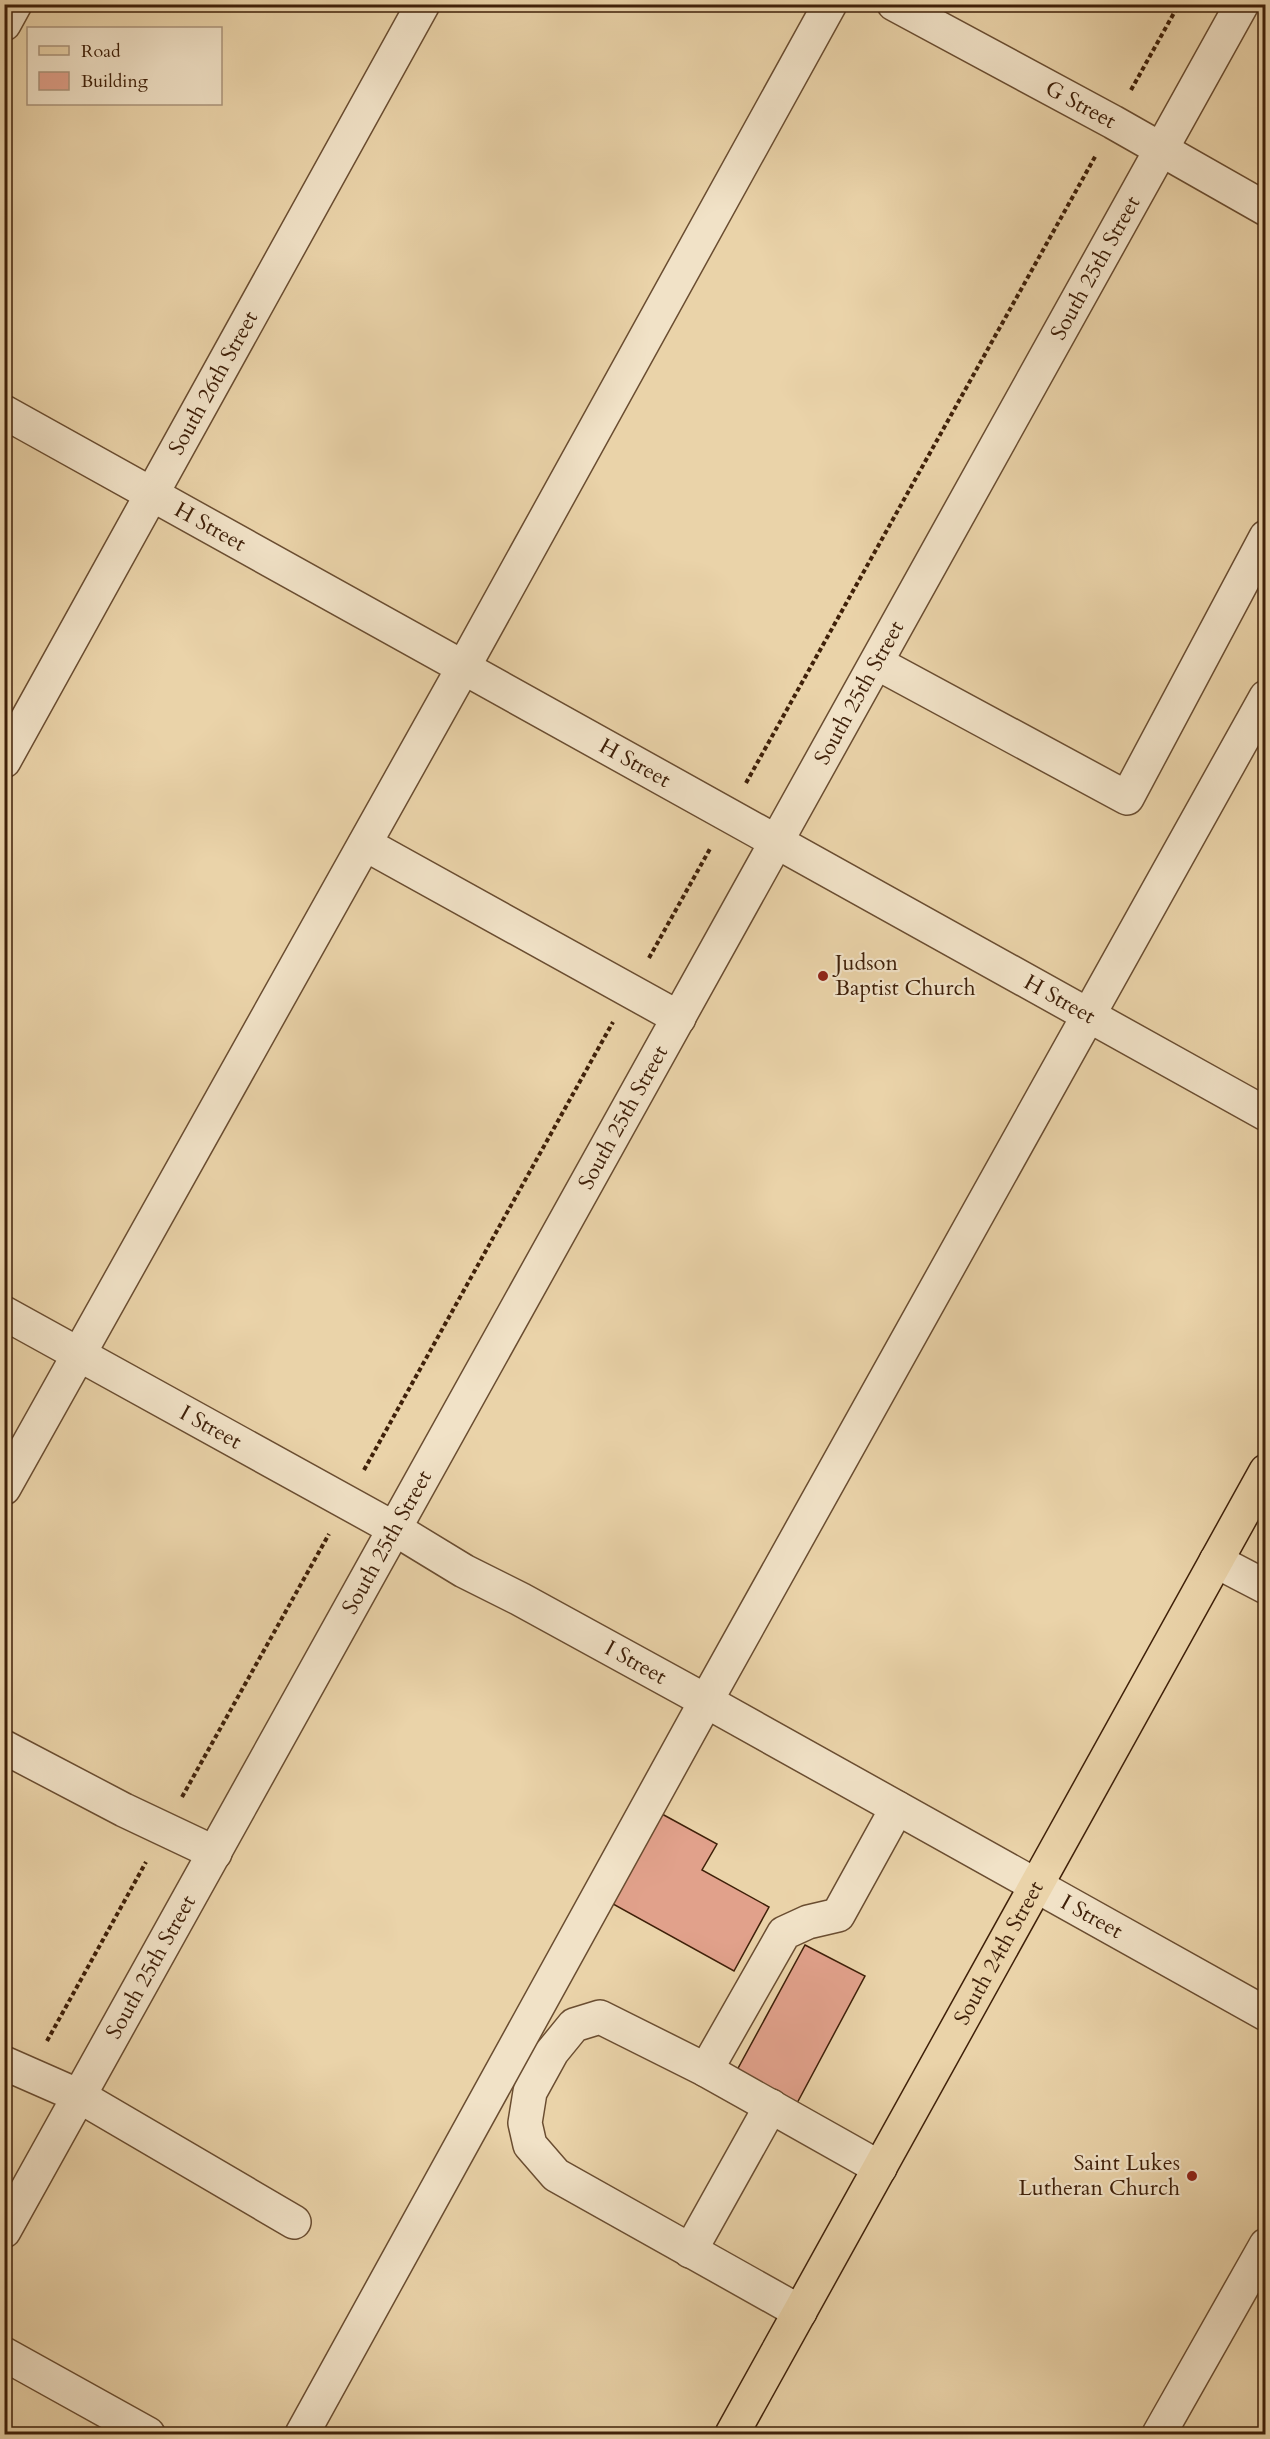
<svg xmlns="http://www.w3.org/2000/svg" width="1270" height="2439" viewBox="0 0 1270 2439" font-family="Cardo,serif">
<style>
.building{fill:#e1a18b;stroke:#3f2009;stroke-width:1.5}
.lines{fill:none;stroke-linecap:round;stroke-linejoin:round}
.minor-casing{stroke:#6a4d31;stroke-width:36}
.major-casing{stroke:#3f2009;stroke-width:36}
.path{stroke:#3f2009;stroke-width:4;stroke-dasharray:4.5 3;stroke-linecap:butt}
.minor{stroke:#f1e2c7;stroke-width:33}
.major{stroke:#ead3a9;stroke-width:33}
.poi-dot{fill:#8f2418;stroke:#f1e2c7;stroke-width:2}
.labels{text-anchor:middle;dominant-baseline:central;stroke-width:4.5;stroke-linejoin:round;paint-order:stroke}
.street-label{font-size:22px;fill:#3f2009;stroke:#f1e2c7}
.poi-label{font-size:22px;fill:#3f2009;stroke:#f1e2c7;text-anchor:start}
</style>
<rect width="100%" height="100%" fill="#ead3a9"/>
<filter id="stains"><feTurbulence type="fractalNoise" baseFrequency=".00333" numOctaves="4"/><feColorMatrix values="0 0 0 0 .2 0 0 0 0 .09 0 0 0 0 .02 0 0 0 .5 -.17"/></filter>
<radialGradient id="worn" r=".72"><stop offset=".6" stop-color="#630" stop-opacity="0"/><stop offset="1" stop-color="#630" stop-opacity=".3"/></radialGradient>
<!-- building -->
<g class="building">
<polygon points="662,1814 717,1844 702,1870 769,1907 734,1971 613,1904"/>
<polygon points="805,1945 865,1976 796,2105 736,2072"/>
</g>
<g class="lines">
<!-- minor casing -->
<g class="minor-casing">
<g id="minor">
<path id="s1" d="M894,4L1113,122L1266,209"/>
<polyline points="4,24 15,4"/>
<path id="s2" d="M4,412L1266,1114"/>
<polyline points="877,663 1127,798 1266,537"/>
<path id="s3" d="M4,761L423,4"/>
<polyline points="365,844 679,1018"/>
<path id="s4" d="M4,1313L395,1529L464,1571L520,1599L706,1701L1266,2014"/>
<polyline points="4,1488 463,668 830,4"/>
<polyline points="1216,1561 1266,1587"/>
<polyline points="4,1747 124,1810 215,1853"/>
<polyline points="4,2063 79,2096 294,2222"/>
<polyline points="706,2070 600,2017 574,2025 552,2052 530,2092 525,2123 530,2145 556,2175 800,2312"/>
<polyline points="880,2168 706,2070 784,1933 808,1922 838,1915 897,1808"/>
<path id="s5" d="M4,2231L1242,4"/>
<polyline points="690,2251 771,2106"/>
<polyline points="4,2354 148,2434"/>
<polyline points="302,2434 706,1701 1266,697"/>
<polyline points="1159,2434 1266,2245"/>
</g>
</g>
<!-- major casing -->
<g class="major-casing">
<g id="major">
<path id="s6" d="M732,2434L1266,1471"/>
</g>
</g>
<!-- path -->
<g class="path">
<polyline points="1131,90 1179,4"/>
<polyline points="746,783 1096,155"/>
<polyline points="649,958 711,847"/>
<polyline points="364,1470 613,1022"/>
<polyline points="182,1797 329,1534"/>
<polyline points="47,2041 146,1862"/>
<polyline points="4,2117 11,2105"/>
</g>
<!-- minor -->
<use href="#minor" class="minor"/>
<!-- major -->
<use href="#major" class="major"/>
</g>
<!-- markers -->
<g class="poi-dot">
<circle cx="823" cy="976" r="6"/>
<circle cx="1192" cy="2176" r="6"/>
</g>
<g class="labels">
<!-- street labels -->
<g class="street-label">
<text stroke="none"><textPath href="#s1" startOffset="212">G Street</textPath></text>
<text stroke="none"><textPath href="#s5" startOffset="2246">South 25th Street</textPath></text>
<text stroke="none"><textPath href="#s3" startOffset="432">South 26th Street</textPath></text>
<text stroke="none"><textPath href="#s2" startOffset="236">H Street</textPath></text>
<text stroke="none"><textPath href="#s5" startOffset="1760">South 25th Street</textPath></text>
<text stroke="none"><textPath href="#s2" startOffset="722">H Street</textPath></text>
<text stroke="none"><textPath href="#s2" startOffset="1208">H Street</textPath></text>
<text stroke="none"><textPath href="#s5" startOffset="1274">South 25th Street</textPath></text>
<text stroke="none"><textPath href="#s4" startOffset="236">I Street</textPath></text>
<text stroke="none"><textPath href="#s5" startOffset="788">South 25th Street</textPath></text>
<text stroke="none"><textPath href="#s4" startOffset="722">I Street</textPath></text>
<text stroke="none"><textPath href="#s4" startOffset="1244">I Street</textPath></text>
<text stroke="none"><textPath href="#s6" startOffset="550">South 24th Street</textPath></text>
<text stroke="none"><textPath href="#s5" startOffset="302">South 25th Street</textPath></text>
</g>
<!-- poi labels -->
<g class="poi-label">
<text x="835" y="963">Judson<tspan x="835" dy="25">Baptist Church</tspan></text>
<text x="1180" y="2163" text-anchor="end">Saint Lukes<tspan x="1180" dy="25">Lutheran Church</tspan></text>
</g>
</g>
<!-- margin -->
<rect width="1270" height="2439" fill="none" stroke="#ead3a9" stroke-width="24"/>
<rect x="6" y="6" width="1258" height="2427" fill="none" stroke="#3f2009" stroke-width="3"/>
<rect x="12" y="12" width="1246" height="2415" fill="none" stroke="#3f2009" stroke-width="1.5"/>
<!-- legend -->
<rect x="27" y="27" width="195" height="78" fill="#f1e2c7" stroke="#aa947b" stroke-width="1.5"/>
<rect x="39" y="46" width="30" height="9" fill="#ead3a9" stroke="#aa947b" stroke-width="1.5"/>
<text x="81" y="57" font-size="18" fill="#3f2009">Road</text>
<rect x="39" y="72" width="30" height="18" fill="#e1a18b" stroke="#aa947b" stroke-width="1.5"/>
<text x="81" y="87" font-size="18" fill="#3f2009">Building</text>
<rect width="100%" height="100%" filter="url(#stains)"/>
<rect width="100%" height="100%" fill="url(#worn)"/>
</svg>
